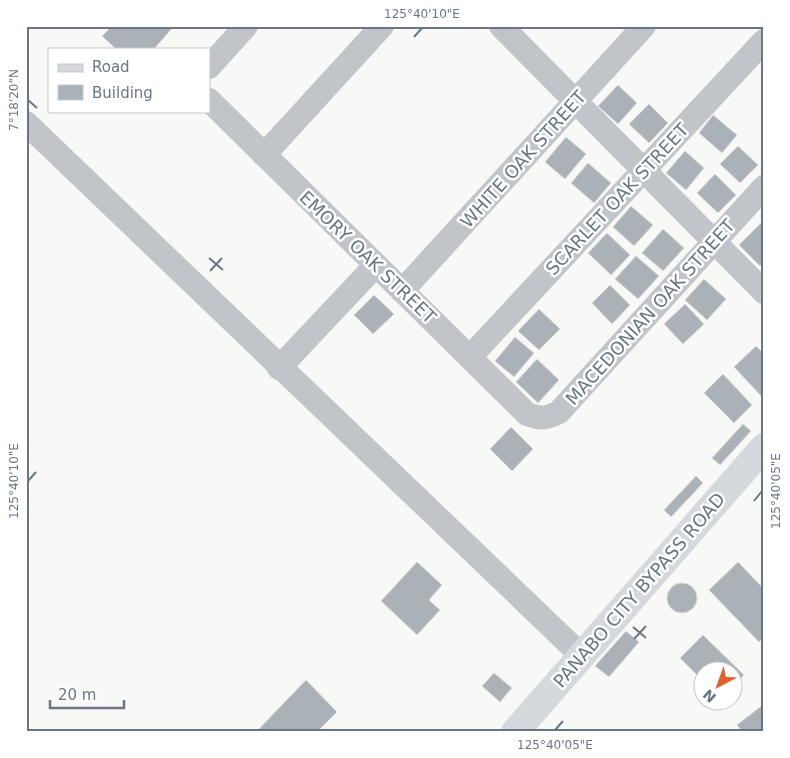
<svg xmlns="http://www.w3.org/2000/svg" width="790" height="758" viewBox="0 0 790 758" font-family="'DejaVu Sans',sans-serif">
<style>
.building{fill:#aab2b8;stroke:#dadad8}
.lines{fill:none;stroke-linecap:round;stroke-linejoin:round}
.minor{stroke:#c1c5c9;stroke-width:24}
.secondary{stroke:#d5d9dd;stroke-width:28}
.ticks{fill:none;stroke:#677786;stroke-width:2}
.labels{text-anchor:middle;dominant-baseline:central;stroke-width:5;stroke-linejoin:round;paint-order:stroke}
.street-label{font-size:18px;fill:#677786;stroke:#fff}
.neatline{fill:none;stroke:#677786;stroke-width:2}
.ticks-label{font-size:12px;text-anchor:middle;fill:#677786}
</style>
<rect width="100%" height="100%" fill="#f8f8f6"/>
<!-- building -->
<g class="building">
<polygon points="112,26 174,26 154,49 116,49 102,36"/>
<polygon points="618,85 637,103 618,124 598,106"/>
<polygon points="649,104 668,123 649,143 629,124"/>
<polygon points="713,115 737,135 722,153 699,133"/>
<polygon points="566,137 586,154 565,179 545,162"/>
<polygon points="738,146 758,165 740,183 720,164"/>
<polygon points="685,151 704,168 686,190 666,173"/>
<polygon points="588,163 611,183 594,203 571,183"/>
<polygon points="715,174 736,195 718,213 697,193"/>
<polygon points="631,206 653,225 634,246 613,227"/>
<polygon points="763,221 764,263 760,266 739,245"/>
<polygon points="663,229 684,248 663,271 642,253"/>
<polygon points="607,233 630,255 611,275 588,253"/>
<polygon points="636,256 659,276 638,299 615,279"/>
<polygon points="704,279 726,299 707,320 685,300"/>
<polygon points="610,285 630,305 612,324 592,303"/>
<polygon points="374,295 394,314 373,334 354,315"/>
<polygon points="685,304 704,324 683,344 664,324"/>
<polygon points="539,309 560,329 539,350 518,331"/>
<polygon points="515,337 534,353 514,377 495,361"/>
<polygon points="756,346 764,354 764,399 734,367"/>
<polygon points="537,359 559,380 538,403 516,382"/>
<polygon points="723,374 752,405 734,423 704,393"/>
<polygon points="743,424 751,431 720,465 712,458"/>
<polygon points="511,427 533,449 512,471 490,449"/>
<polygon points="696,476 703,483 671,517 664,510"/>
<polygon points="417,562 442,585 429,600 440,610 417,635 381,601"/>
<polygon points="738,562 764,589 764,637 759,642 709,590"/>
<circle cx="682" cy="598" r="15"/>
<polygon points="626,631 639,642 609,677 595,666"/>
<polygon points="703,635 744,675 732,687 732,670 702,670 702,680 680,658"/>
<polygon points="494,673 512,688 500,702 482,686"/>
<polygon points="306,680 337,712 317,732 256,732"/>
<polygon points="764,704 764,732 743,732 737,725"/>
</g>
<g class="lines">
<!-- minor -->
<g class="minor">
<polyline points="501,26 764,292"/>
<polyline points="209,67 246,26"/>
<path d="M209,100L527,414C541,419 546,419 559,412L764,187"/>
<polyline points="26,123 582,656"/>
<polyline points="264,155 382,26"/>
<polyline points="402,291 644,26"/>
<polyline points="470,357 764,41"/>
<polyline points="279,368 376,265"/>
</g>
<!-- secondary -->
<polyline class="secondary" points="515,732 764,447"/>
</g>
<!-- ticks -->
<path class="ticks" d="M414,37L422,28M28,100L37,108M209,258L223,270M210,271L222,258M28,481L36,472M754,501L762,491M633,627L646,638M634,639L646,626M555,730L563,721"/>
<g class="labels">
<!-- street labels -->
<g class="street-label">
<text transform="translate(523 159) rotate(-48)">WHITE OAK STREET</text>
<text transform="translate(617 199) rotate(-47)">SCARLET OAK STREET</text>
<text transform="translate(368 257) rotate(44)">EMORY OAK STREET</text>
<text transform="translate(650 312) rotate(-48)">MACEDONIAN OAK STREET</text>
<text transform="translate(639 590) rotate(-49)">PANABO CITY BYPASS ROAD</text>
</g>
</g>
<!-- border -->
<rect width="790" height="758" fill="none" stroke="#ffffff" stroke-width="55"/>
<!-- legend -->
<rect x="48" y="48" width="162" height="65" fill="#ffffff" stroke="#c2c9cf"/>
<rect x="58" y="64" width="25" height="8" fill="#d5d9dd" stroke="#c2c9cf"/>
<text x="92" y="72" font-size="15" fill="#677786">Road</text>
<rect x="58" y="85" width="25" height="15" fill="#aab2b8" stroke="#c2c9cf"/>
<text x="92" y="98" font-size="15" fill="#677786">Building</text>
<!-- north arrow -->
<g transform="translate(718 686) rotate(221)"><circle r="24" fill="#ffffff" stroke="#c2c9cf"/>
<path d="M0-4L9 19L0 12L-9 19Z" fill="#e2602c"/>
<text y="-8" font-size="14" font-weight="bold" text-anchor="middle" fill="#677786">N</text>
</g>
<!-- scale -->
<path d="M50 700v8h74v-8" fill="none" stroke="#677786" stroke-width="2.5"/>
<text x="58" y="700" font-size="15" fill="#677786" stroke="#ffffff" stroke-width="4" paint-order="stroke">20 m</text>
<rect x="28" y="28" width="734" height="702" class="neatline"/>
<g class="ticks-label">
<text x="422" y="18">125°40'10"E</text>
<text transform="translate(14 100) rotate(-90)" y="4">7°18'20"N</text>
<text transform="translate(14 481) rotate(-90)" y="4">125°40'10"E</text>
<text transform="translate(776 491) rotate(-90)" y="4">125°40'05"E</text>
<text x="555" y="749">125°40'05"E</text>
</g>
</svg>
